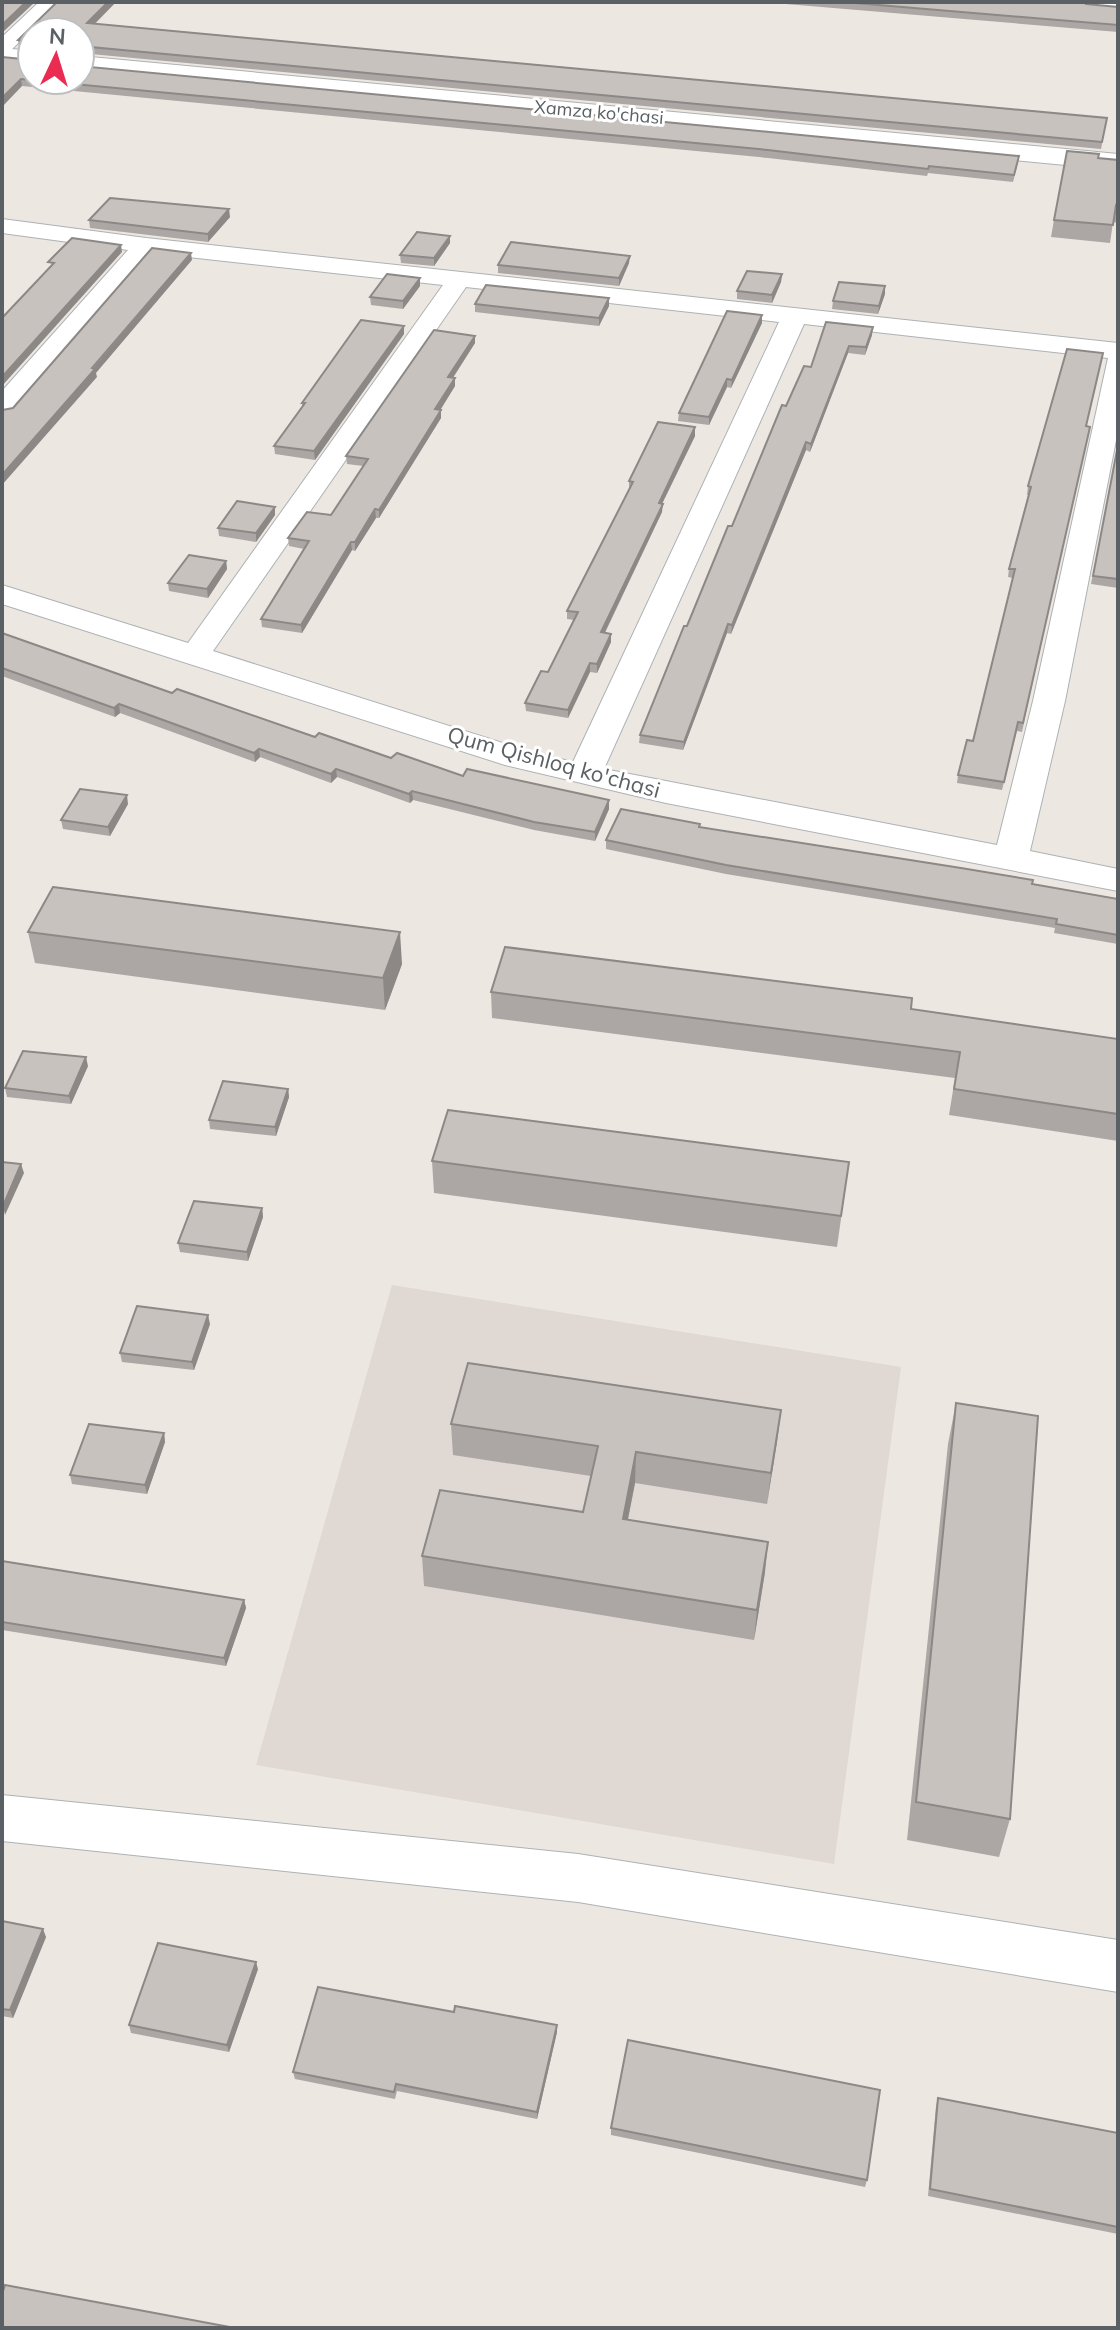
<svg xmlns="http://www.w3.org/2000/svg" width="1120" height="2330" viewBox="0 0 1120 2330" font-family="Mulish,sans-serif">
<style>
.education{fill:#dfd8d3}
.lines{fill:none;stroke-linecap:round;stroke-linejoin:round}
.minor-casing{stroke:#adb2b5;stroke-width:2}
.tertiary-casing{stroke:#adb2b5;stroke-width:2}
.minor{fill:#fff;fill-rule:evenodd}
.tertiary{fill:#fff;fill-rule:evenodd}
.wall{fill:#aca7a4}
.shaded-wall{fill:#8c8886}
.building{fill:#c8c2bf;stroke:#8c8886;stroke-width:2}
.labels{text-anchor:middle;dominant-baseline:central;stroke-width:6;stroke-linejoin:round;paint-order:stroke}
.far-street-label{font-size:18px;fill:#5a6063;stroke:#fff}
.street-label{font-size:22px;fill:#5a6063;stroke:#fff}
</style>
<rect width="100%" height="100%" fill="#ede7e2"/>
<!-- education -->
<polygon class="education" points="392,1285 901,1367 834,1864 256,1765"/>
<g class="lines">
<!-- minor casing -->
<g class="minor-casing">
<g id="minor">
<polygon points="39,2 61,2 9,52 2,54 2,37"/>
<polygon points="1075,2 1118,2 1118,11 1085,8"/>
<path d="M2,219L146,238L1118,343V430L1065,701L1030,851L1118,869V891L666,803L505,765L2,604V585L188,643L443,285L152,253L12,414L2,416V391L128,250L2,233ZM466,287L779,322L573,762L528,751L213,651ZM804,324L1108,358L1033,701L997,845L604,769Z"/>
<polygon points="2,1795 578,1854 1118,1940 1118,1992 578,1902 2,1841"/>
</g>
</g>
<!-- tertiary casing -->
<g class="tertiary-casing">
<g id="tertiary">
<polygon points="2,48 32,51 32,65 2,62"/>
<polygon points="80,56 1118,154 1118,170 80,70"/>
</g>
</g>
<!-- minor -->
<use href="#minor" class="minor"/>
<!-- tertiary -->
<use href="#tertiary" class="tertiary"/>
</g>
<!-- wall -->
<g class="wall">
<polygon points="57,2 116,2 95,24 1107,118 1101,149 80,53 80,32 32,32 32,49 19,47 18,40"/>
<polygon points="761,2 1083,2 1086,4 1118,7 1118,32"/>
<polygon points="2,57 32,80 1018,163 1013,182 928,173 927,176 768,158 22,86"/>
<polygon points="1098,158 1118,160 1118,223 1113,222 1110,243 1051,237 1054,220"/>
<polygon points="230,217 208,242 90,228 89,220"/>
<polygon points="450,236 450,243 434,266 401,263 400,255"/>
<polygon points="629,263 619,286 498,273 498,265"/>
<polygon points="782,274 781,282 772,303 737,299 737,291"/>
<polygon points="420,286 403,309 371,305 370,297"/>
<polygon points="885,294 878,314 832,309 833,301"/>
<polygon points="475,304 609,306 599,326 475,312"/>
<polygon points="762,315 762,323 731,388 727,387 709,425 678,421 679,413"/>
<polygon points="826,322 872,335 865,355 848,353 810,452 806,450 731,634 727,633 683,750 639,743 640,735 687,626 786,406 811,367"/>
<polygon points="404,334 315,460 275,454 274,446 302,407 302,403"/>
<polygon points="475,336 475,343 453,378 455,386 440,410 441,418 379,518 376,518 355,551 352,550 302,633 262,627 261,619 304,549 289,546 288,538 331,515 363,466 347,464 346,456"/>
<polygon points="695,427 695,436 662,504 662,512 605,633 611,634 611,642 597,673 590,672 568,718 526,711 525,703 548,672 574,620 567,619 567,611 629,490 629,481"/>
<polygon points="1086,427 1022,732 1017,731 1002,790 957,783 958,775 973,741 1013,578 1008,577 1009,569 1028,495 1027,495 1028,486"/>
<polygon points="1118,445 1118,588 1091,584"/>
<polygon points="275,515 256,542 219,536 218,528"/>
<polygon points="226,561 227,569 208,598 169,591 168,583"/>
<polygon points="2,633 172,693 315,737 391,758 463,776 609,800 609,809 595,841 534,830 413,800 410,803 337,777 331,783 260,757 255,762 120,713 115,717 2,676"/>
<polygon points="128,804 110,836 63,829 61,820"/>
<polygon points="700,824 700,827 1118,899 1118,944 1054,933 1055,928 726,874 606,849 606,840"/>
<polygon points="28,932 402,964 385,1010 35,963"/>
<polygon points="491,992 911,1009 1118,1039 1118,1141 949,1115 955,1078 492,1018"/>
<polygon points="88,1066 71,1104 7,1097 5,1088"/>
<polygon points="288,1089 289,1097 276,1136 210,1129 209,1120"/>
<polygon points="432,1161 849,1162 837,1247 434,1193"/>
<polygon points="262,1208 263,1217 248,1261 180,1252 178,1243"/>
<polygon points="210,1324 194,1370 122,1362 120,1353"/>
<polygon points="956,1403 1010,1819 999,1857 907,1840 948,1444"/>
<polygon points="781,1410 767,1504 635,1483 628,1519 765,1572 754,1640 424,1586 422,1556 583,1512 591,1476 453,1455 451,1424"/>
<polygon points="164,1433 165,1442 147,1494 72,1484 70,1475"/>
<polygon points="2,1561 244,1600 246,1608 226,1666 2,1630"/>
<polygon points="2,1921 46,1937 13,2018 2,2016"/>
<polygon points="258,1969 229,2052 131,2033 129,2025"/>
<polygon points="557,2032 537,2119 397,2091 395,2099 295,2079 293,2072"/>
<polygon points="938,2098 1118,2133 1118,2234 928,2196 936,2106"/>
<polygon points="611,2128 867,2180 865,2187 611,2135"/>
</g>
<!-- shaded-wall -->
<g class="shaded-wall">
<polygon points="26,2 35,2 2,33 2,25"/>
<polygon points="108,2 116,2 88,30 87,23"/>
<polygon points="21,79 22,86 2,107 2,98"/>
<polygon points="229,209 230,217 208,242 208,234"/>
<polygon points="450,236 450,243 434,266 434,258"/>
<polygon points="121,245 122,252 2,386 2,377"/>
<polygon points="191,253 192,260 96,373 97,377 2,485 2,475"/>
<polygon points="630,256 629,263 619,286 619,278"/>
<polygon points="782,274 781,282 772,303 772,295"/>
<polygon points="420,278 420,286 403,309 403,301"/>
<polygon points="885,286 885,294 878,314 879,306"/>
<polygon points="609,298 609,306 599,326 599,318"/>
<polygon points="762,315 762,323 731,388 732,380"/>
<polygon points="404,326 404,334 315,460 314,451"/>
<polygon points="873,327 872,335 865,355 866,347"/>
<polygon points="475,336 475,343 448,385 448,377"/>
<polygon points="849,346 848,353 810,452 811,444"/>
<polygon points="455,378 455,386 436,417 435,409"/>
<polygon points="727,379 727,387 709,425 709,417"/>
<polygon points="441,410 441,418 379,518 379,510"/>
<polygon points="695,427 695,436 658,512 659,503"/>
<polygon points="806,442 806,450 731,634 732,625"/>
<polygon points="663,504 662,512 601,640 601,632"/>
<polygon points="275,507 275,515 256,542 256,533"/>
<polygon points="375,509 376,518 355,551 355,542"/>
<polygon points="351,542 352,550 302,633 301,625"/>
<polygon points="226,561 227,569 208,598 207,589"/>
<polygon points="728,624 727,633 683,750 684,742"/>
<polygon points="611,634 611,642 597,673 597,664"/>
<polygon points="590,663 590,672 568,718 568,710"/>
<polygon points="119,704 120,713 115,717 114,708"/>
<polygon points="259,749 260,757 255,762 254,753"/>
<polygon points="336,769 337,777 331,783 331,774"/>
<polygon points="412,791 413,800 410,803 409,794"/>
<polygon points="127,795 128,804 110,836 108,827"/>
<polygon points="609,800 609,809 595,841 595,832"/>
<polygon points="400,932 402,964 385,1010 383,978"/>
<polygon points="86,1057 88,1066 71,1104 69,1096"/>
<polygon points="288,1089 289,1097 276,1136 275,1127"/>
<polygon points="21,1164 24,1173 5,1215 3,1206"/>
<polygon points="262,1208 263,1217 248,1261 247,1252"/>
<polygon points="208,1315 210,1324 194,1370 192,1362"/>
<polygon points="781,1410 777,1442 767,1504 771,1473"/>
<polygon points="164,1433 165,1442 147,1494 145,1485"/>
<polygon points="636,1452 635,1483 622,1549 623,1519"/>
<polygon points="768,1542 765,1572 754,1640 757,1610"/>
<polygon points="244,1600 246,1608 226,1666 224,1658"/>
<polygon points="43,1929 46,1937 13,2018 10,2010"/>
<polygon points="256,1962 258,1969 229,2052 227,2045"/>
<polygon points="557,2025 557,2032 537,2119 537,2112"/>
</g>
<!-- building -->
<g class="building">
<polygon points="2,2 26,2 2,25"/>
<polygon points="57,2 108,2 87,23 1107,118 1102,142 80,46 80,32 32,32 32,42 18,40"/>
<polygon points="843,2 1083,2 1086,4 1118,7 1118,25"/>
<polygon points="2,57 32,60 32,80 80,80 80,66 1019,156 1014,175 929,166 928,169 768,150 21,79 2,98"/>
<polygon points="1067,151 1099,154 1098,158 1118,160 1118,206 1116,205 1113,225 1054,220"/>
<polygon points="110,198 229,209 208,234 89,220"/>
<polygon points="417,232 450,236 434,258 400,255"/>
<polygon points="72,238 121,245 2,377 2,318 54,263 48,262"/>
<polygon points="511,242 630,256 619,278 498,265"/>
<polygon points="152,248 191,253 92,368 95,369 2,475 2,410 13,408"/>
<polygon points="747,271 782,274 772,295 737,291"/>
<polygon points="387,274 420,278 403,301 370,297"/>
<polygon points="839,282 885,286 879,306 833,301"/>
<polygon points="486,285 609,298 599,318 475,304"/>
<polygon points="727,311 762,315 732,380 727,379 709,417 679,413"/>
<polygon points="361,320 404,326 314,451 274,446 305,403 302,403"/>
<polygon points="826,322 873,327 866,347 849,346 811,444 806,442 732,625 728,624 684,742 640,735 684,626 687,626 728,526 732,526 782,405 786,406 804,366 811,367"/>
<polygon points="434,330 475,336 448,377 455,378 435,409 441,410 379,510 375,509 355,542 351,542 301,625 261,619 309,541 288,538 307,512 331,515 368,459 346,456"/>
<polygon points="1067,349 1103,353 1086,426 1090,427 1023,723 1018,722 1004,782 958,775 967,740 973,741 1015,569 1009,569 1031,487 1028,486"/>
<polygon points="658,422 695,427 659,503 663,504 601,632 611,634 597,664 590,663 568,710 525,703 541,671 548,672 578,612 567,611 633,482 629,481"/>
<polygon points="1118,445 1118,579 1093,576"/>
<polygon points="237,501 275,507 256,533 218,528"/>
<polygon points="189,555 226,561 207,589 168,583"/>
<polygon points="2,633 172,693 177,689 315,737 319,733 391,758 397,753 463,776 467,769 609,800 595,832 534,822 412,791 409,794 336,769 331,774 259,749 254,753 119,704 114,708 2,668"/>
<polygon points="80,789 127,795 108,827 61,820"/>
<polygon points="621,809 700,824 699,827 961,868 1033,880 1032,884 1118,899 1118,935 1056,924 1057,919 726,865 606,840"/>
<polygon points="53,887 400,932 383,978 28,932"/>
<polygon points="505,947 912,998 911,1009 1118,1039 1118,1114 954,1089 960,1052 491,992"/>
<polygon points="23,1051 86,1057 69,1096 5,1088"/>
<polygon points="223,1081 288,1089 275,1127 209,1120"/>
<polygon points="448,1110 849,1162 841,1216 432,1161"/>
<polygon points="2,1162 21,1164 3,1206 2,1206"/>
<polygon points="194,1201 262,1208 247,1252 178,1243"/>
<polygon points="137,1306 208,1315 192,1362 120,1353"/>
<polygon points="468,1363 781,1410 771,1473 636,1452 623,1519 768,1542 757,1610 422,1556 440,1490 583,1512 598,1446 451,1424"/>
<polygon points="956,1403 1038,1416 1010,1819 916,1802"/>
<polygon points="89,1424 164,1433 145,1485 70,1475"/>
<polygon points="2,1561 244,1600 224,1658 2,1622"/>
<polygon points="2,1921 43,1929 10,2010 2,2009"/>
<polygon points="158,1943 256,1962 227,2045 129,2025"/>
<polygon points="318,1987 454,2012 455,2006 557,2025 537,2112 396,2084 394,2092 293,2072"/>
<polygon points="628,2040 880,2090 867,2180 611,2128"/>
<polygon points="938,2098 1118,2133 1118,2227 930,2189"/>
<polygon points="5,2285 235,2328 2,2328 2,2294"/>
</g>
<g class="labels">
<!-- far-street labels -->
<g class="far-street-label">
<text transform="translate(599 112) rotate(5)">Xamza ko'chasi</text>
</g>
<!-- street labels -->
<g class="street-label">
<text transform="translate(554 762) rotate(15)">Qum Qishloq ko'chasi</text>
</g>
</g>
<!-- border -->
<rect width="1120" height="2330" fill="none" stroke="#5a6063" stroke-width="8"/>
<!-- north arrow -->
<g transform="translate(56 56) rotate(4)"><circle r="38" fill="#ffffff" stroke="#bdbfc1" stroke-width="2"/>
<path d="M0-6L14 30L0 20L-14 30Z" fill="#ea2b52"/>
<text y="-12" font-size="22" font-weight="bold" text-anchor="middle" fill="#5a6063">N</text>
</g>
</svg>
